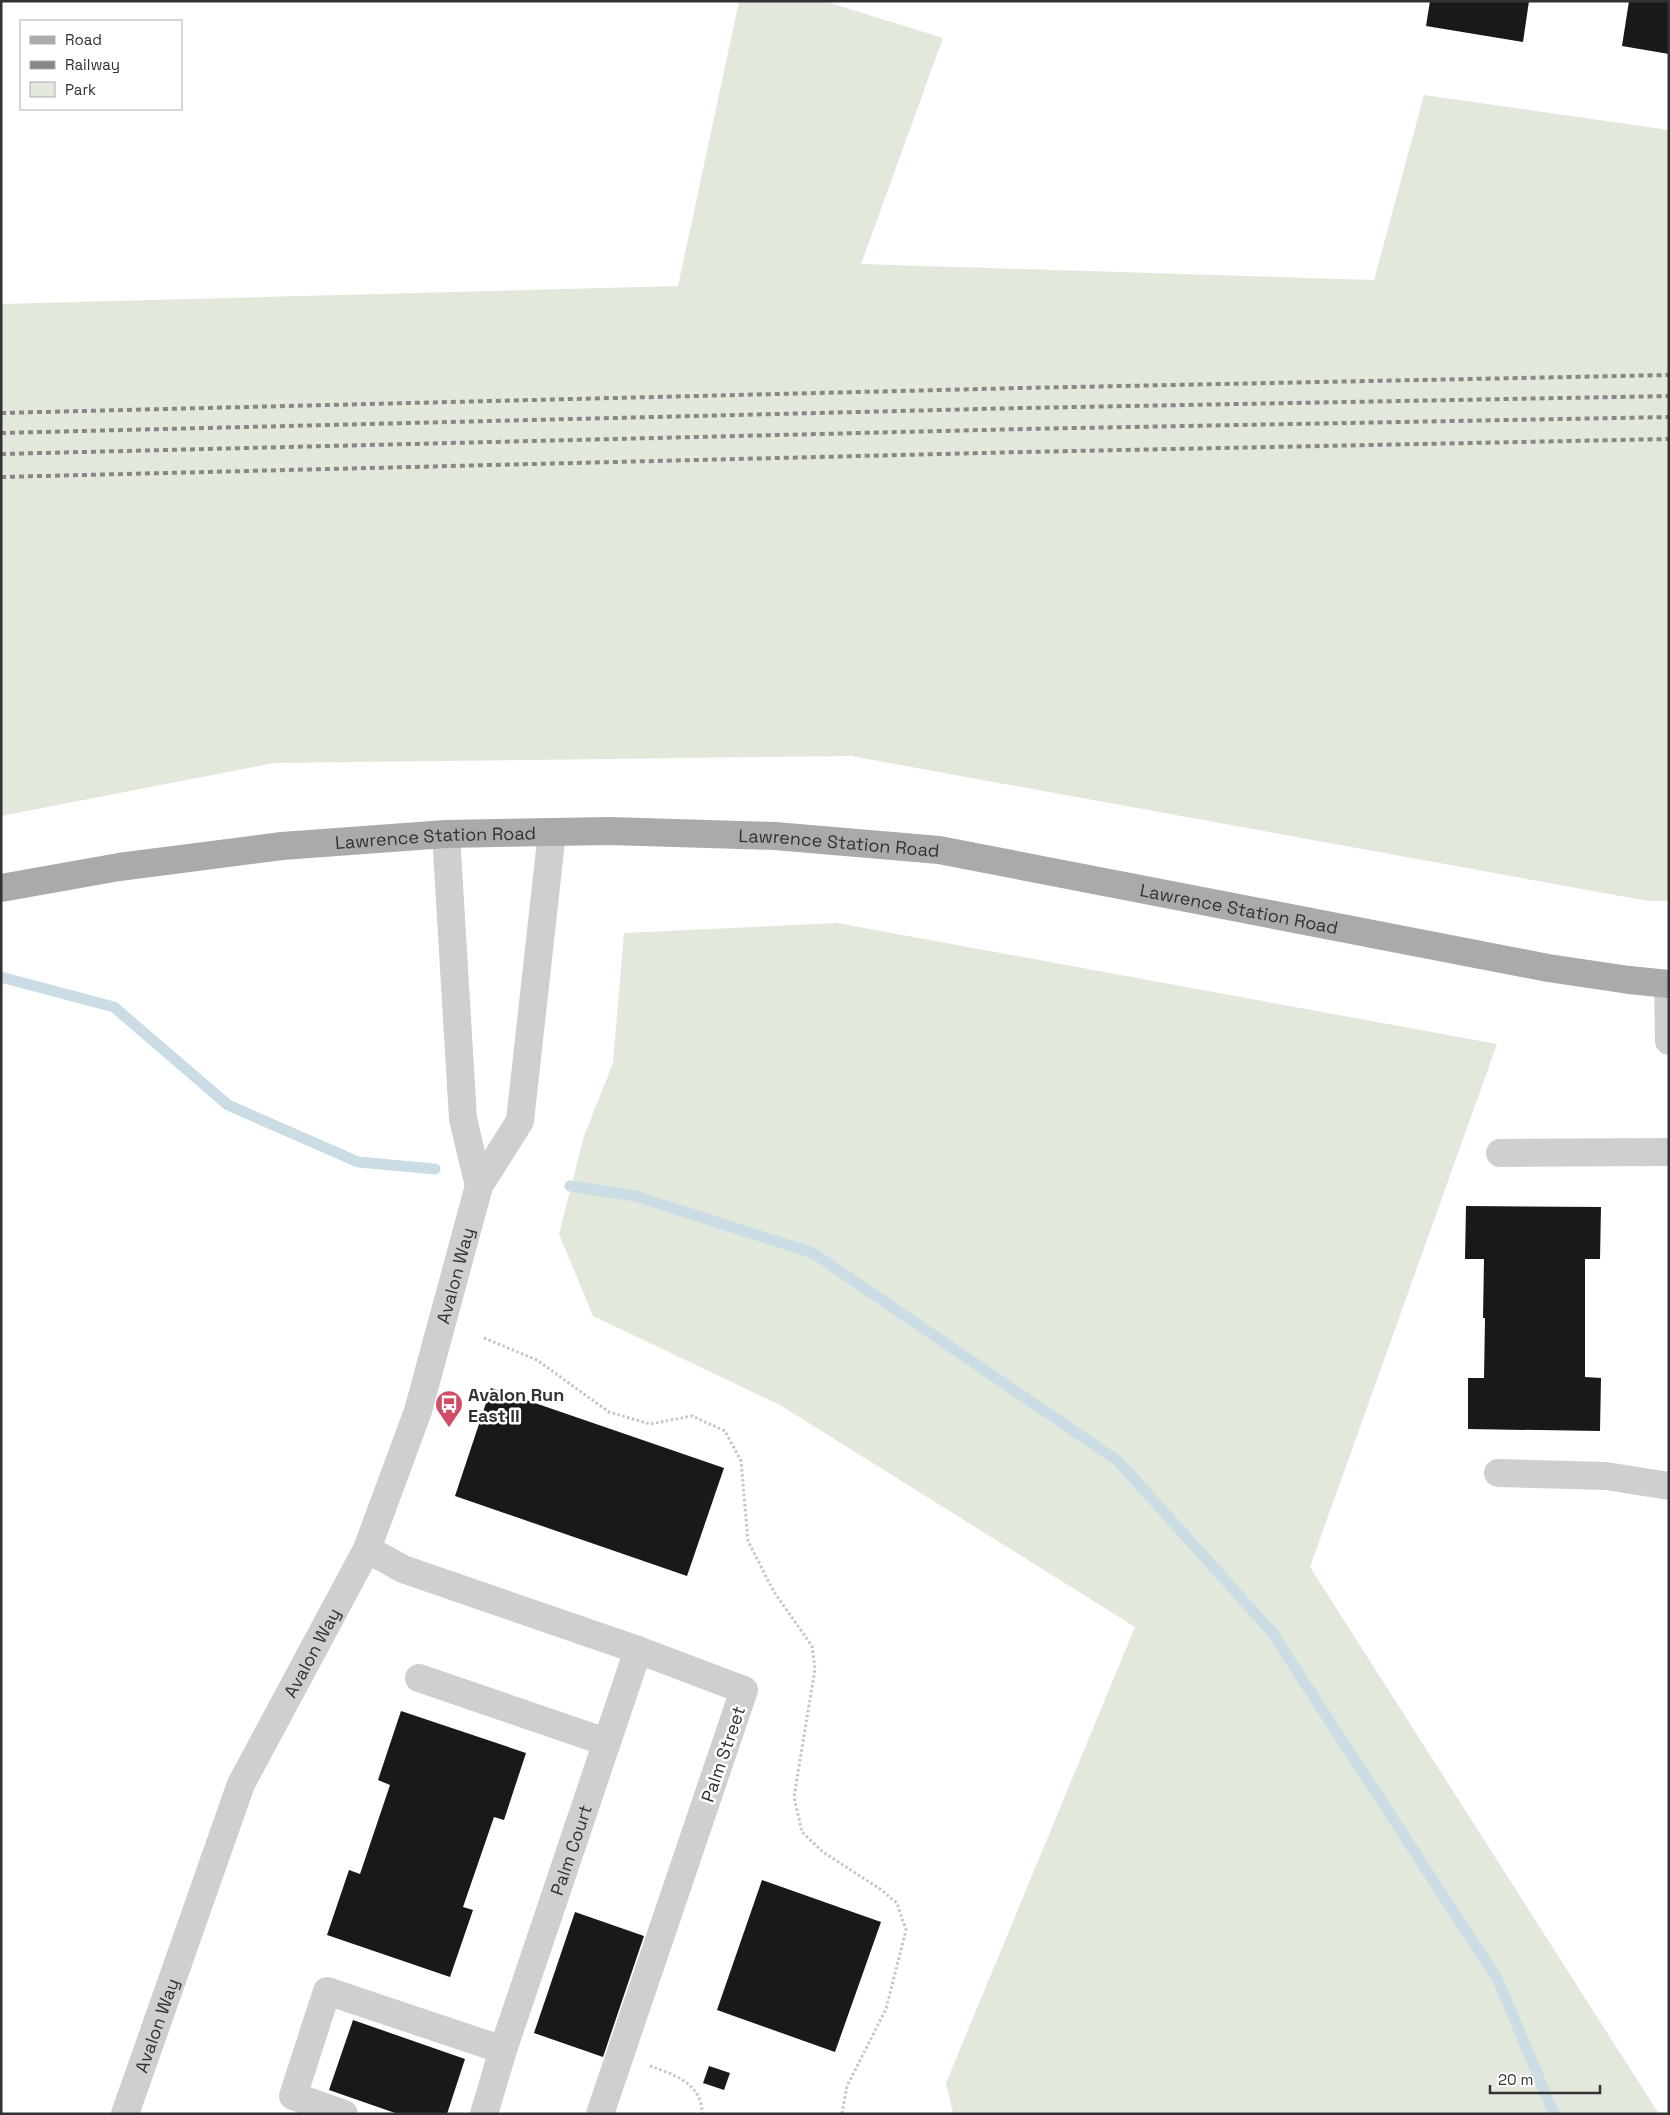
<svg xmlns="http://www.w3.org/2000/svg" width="1670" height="2115" viewBox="0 0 1670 2115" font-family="'Space Grotesk',sans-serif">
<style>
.green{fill:#e3e8dd}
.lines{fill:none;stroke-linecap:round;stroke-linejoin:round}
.stream{stroke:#cadde4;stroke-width:11}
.building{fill:#191919}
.path{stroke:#c6c6c6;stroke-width:3;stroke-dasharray:2.5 2.5;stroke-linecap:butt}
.minor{stroke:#cfcfcf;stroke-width:28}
.major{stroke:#aaa;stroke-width:28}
.rail{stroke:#878787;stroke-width:4;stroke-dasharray:5 4;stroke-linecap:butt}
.labels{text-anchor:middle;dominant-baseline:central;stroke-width:5;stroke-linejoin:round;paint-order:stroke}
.street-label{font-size:18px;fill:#323232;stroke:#fff}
.poi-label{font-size:18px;font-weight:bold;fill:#323232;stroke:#fff;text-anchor:start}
</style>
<rect width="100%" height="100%" fill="#fff"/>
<!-- green -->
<g class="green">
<polygon points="739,1 824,1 943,38 861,264 1374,280 1424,95 1669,130 1669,901 1648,901 851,756 274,763 1,816 1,304 678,286"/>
<polygon points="837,923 1497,1044 1310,1567 1659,2114 953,2114 946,2083 1135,1627 780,1405 593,1316 559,1234 584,1136 613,1063 624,933"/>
</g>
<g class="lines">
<!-- stream -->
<g class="stream">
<polyline points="1,977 114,1007 228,1105 358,1162 435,1169"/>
<polyline points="570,1186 635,1196 813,1253 1118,1461 1271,1631 1498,1980 1554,2114"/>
</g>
</g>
<!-- building -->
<g class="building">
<polygon points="1430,1 1529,1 1523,42 1426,26"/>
<polygon points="1629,1 1669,1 1669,54 1622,46"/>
<polygon points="1466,1206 1601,1207 1600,1259 1585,1259 1585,1377 1601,1378 1600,1431 1468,1429 1468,1378 1484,1378 1485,1318 1483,1318 1484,1259 1465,1259"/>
<polygon points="491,1388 724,1468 687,1576 455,1496"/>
<polygon points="401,1711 526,1753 504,1820 494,1817 463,1907 473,1910 450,1977 327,1935 349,1870 360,1874 390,1785 378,1780"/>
<polygon points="762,1880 881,1922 835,2052 717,2010"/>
<polygon points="575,1912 644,1936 603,2057 534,2033"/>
<polygon points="353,2020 465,2059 447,2114 398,2114 329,2090"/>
<polygon points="709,2066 730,2073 724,2090 703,2083"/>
</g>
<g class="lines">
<!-- path -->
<g class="path">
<polyline points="484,1338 537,1360 609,1412 650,1424 692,1416 725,1431 741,1461 748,1541 774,1592 812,1646 815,1669 794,1797 802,1832 823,1852 880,1889 897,1903 906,1930 886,2009 847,2086 842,2114"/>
<path d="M650,2066C673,2074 703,2084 702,2114"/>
</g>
<!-- minor -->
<g class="minor">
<polyline points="446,834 463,1119 479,1186"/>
<polyline points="1668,984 1669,1041"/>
<polyline points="1500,1153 1669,1152"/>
<polyline points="1498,1473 1606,1476 1669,1486"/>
<polyline points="367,1549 403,1569 638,1650 744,1690 600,2114"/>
<polyline points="419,1678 606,1742"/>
<path id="s1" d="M125,2114L241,1784L367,1549L418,1411L479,1186L520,1121L552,832"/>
<polyline points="344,2114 293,2096 327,1991 503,2050"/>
<path id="s2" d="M484,2114L503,2050L638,1650"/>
</g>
<!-- major -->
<path class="major" id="s3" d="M1,888L119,867L282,846L446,834L610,831L775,836L939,850L1548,968L1629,980L1669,984"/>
<!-- rail -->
<g class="rail">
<polyline points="1,413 1022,388 1669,375"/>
<polyline points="1,433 1021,408 1669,396"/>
<polyline points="1,454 1023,429 1669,417"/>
<polyline points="1,477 1023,452 1669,439"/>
</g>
</g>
<!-- icons -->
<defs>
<g id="bus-pin" transform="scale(1.4375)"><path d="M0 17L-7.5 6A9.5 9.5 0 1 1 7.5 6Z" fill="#d14d65" stroke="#fff"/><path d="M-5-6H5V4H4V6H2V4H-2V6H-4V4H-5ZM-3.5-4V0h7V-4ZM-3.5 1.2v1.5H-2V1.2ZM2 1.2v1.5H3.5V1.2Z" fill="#fff"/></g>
</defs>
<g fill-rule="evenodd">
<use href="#bus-pin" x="449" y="1404"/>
</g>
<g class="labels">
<!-- street labels -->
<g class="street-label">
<text stroke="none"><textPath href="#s3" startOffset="438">Lawrence Station Road</textPath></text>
<text stroke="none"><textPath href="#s3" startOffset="842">Lawrence Station Road</textPath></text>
<text stroke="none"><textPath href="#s3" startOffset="1248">Lawrence Station Road</textPath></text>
<text stroke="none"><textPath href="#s1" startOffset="904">Avalon Way</textPath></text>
<text stroke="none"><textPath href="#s1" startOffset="499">Avalon Way</textPath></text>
<text transform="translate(723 1754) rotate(-71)">Palm Street</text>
<text stroke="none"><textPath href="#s2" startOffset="278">Palm Court</textPath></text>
<text stroke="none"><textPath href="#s1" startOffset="94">Avalon Way</textPath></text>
</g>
<!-- poi labels -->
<g class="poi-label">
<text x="468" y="1394">Avalon Run<tspan x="468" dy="21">East II</tspan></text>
</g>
</g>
<!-- border -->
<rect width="1670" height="2115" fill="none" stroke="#323232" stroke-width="5"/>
<!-- legend -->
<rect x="20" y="20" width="162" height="90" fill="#ffffff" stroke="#adadad"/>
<rect x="30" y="36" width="25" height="8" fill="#aaaaaa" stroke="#adadad"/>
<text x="65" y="45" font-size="15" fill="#323232">Road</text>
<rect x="30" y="61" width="25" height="8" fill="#878787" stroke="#adadad"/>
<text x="65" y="70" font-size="15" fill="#323232">Railway</text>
<rect x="30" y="82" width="25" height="15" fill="#e3e8dd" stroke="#adadad"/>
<text x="65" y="95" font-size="15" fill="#323232">Park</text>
<!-- scale -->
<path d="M1490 2085v8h110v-8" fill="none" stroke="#323232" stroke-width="2.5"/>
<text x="1498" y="2085" font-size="15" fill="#323232" stroke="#ffffff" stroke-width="4" paint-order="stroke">20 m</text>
</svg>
